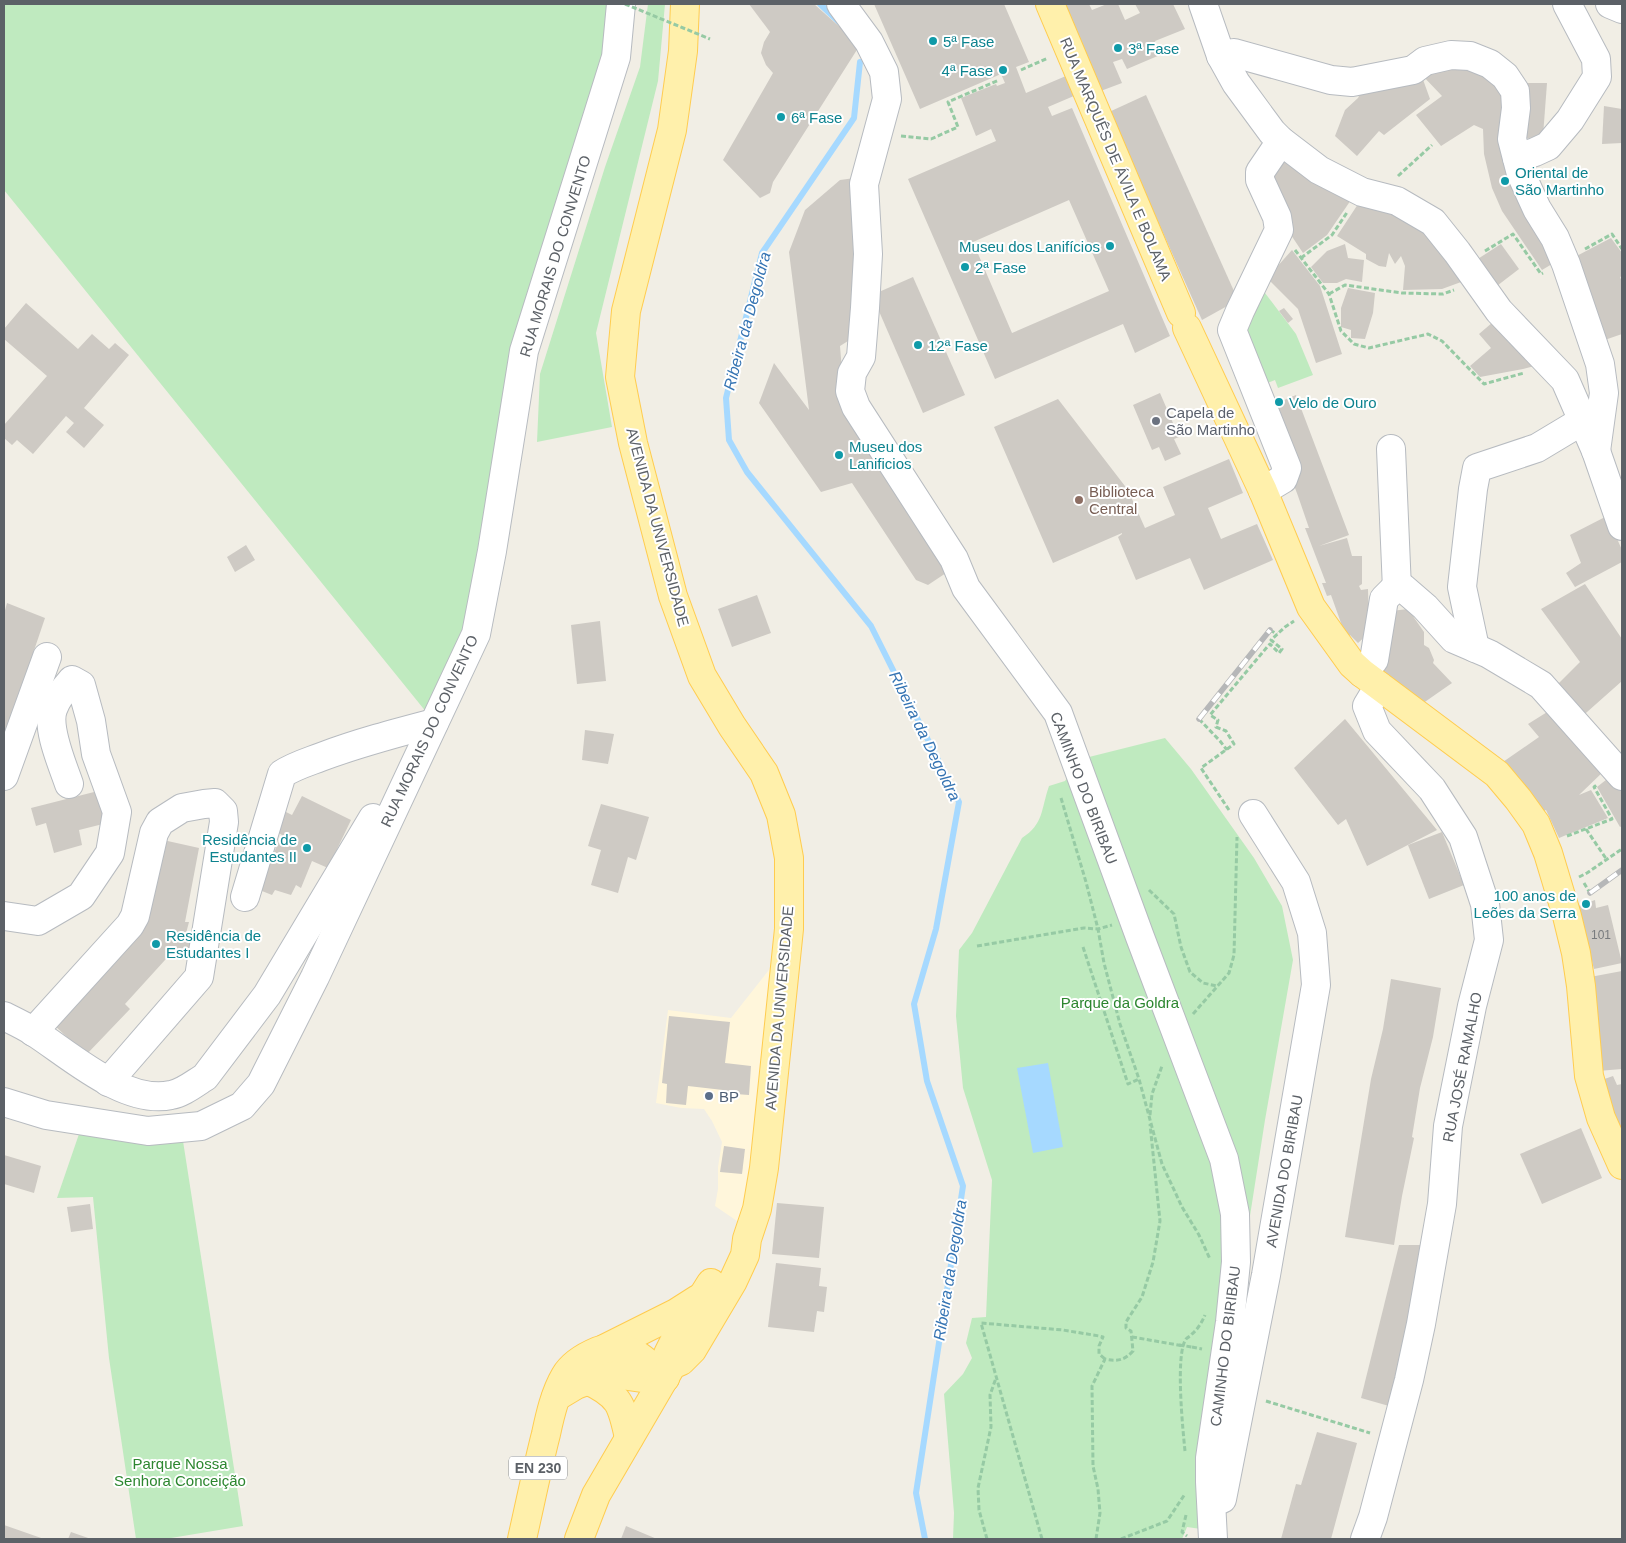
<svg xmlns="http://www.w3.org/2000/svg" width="1626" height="1543" viewBox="0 0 1626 1543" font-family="Arial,sans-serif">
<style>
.commercial{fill:#fff6db}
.green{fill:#bfeabf}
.water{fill:#a6d9ff}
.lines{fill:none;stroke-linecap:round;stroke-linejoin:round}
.stream{stroke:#a6d9ff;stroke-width:6}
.building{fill:#cecac4;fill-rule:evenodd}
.minor-casing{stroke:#b7bbc0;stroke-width:30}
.major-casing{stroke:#ffcc4f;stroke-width:30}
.path{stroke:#96caa4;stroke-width:3;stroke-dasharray:5 2.5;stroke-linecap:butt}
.minor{stroke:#fff;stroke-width:28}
.major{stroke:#fff0ab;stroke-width:28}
.rail-casing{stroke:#b6b7b8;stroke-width:5.5}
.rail{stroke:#fff;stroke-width:4;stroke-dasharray:11;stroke-linecap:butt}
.path-bridge{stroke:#96caa4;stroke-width:3;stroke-dasharray:5 2.5;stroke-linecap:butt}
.culture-dot{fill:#0f9aa8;stroke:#fff;stroke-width:2}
.worship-dot{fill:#6b7280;stroke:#fff;stroke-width:2}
.education-dot{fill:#8d6e63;stroke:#fff;stroke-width:2}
.service-dot{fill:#5c6f8a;stroke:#fff;stroke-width:2}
.labels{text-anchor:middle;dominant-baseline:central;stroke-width:4;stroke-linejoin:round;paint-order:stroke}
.number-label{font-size:12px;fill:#787b7e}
.shield{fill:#fff;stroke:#8d9095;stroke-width:1}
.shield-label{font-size:14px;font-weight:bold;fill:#5c6167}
.culture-label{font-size:15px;fill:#0d838f;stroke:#fff;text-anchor:start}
.street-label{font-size:15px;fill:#5c6167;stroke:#fff}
.worship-label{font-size:15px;fill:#5b616d;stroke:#fff;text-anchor:start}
.education-label{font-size:15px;fill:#785e54;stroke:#fff;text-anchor:start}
.park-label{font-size:15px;fill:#2c862f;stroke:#fff}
.service-label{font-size:15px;fill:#4e5e75;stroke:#fff;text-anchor:start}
.water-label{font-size:16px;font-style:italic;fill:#3574b3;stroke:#fff}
</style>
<rect width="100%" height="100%" fill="#f1eee5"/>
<!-- commercial -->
<polygon class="commercial" points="772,966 755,1173 740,1223 715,1206 718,1189 718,1167 722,1142 712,1121 704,1109 681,1108 656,1103 668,1010 731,1018"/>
<!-- green -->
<g class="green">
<polygon points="4,4 614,4 605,54 510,359 463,634 427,713 4,190"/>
<polygon points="648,4 665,4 658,81 596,333 612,427 537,442 540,374 605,167 640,67"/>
<polygon points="1262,289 1296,334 1313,375 1278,388 1275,380 1267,383 1250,339 1247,329"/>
<path d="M1165,738L1191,769L1254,858L1282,906L1293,960L1265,1120L1201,1529L1187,1527L1182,1539H953L954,1513L944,1394L963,1374L972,1358L966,1343L972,1318L986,1317L992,1180L963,1088L956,1016L959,950L972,933L1022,838C1044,824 1041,809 1049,786L1065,781L1081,759Z"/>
<polygon points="79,1134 183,1141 243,1526 165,1539 136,1539 109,1358 93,1197 57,1198"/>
</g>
<!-- water -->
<polygon class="water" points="1048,1063 1063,1147 1033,1153 1017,1068"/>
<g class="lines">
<!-- stream -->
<g class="stream">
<polyline points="820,4 839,22"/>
<polyline points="860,62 854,118 762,253 726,398 729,440 747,472 871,626 959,802 936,929 914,1004 927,1081 963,1186 916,1493 925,1539"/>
</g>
</g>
<!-- building -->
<g class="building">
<polygon points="749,4 814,4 860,45 773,182 770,193 760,198 723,160 773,73 766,65 761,53 764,42 770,32"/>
<path d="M874,4H1004L1029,62L1016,67L1026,93L1087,67L1058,4H1089L1092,10L1107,4H1118L1125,20L1140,13L1135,4H1173L1185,29L1155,41L1160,55L1127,69L1122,59L1113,62L1122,83L1098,92L1095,87L1048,107L1052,116L1072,108L1170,336L1135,353L1123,324L995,379L908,179L996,141L991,129L976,136L961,98L996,84L997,86L1005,83L1001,74L920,109ZM1069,200L1109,291L1012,333L973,242Z"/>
<polygon points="1470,63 1508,92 1562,258 1542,270 1502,211 1492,188 1484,154 1483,129 1474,125 1441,146 1416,115 1442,96 1421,74"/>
<polygon points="1421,74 1430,99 1384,135 1379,131 1357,156 1335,136 1345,110 1358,98 1362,90"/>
<polygon points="1520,83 1547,83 1543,136 1515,140"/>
<polygon points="1146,95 1238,300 1202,320 1109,112"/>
<polygon points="1604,106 1622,109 1622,143 1602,144"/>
<polygon points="1282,150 1353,197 1327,235 1303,253 1287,229 1266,186"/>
<polygon points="862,177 856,336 840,346 844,396 955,567 928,585 916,580 852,483 821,492 759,403 774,363 809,410 789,252 805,210 840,180"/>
<polygon points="1362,198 1396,205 1472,278 1442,289 1403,290 1405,266 1401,256 1395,264 1389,253 1386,267 1379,266 1366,259 1366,254 1337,236"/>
<polygon points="1611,238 1622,253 1622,276 1620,277 1622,282 1622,334 1596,343 1569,260"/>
<polygon points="1345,244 1348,258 1364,260 1362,282 1346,279 1337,283 1323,283 1311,267 1327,251"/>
<polygon points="1501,244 1519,269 1489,292 1470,264"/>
<polygon points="1292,250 1320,286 1342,354 1316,363 1298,309 1267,278"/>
<polygon points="913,277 965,395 923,413 872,295"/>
<polygon points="1348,288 1375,293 1373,313 1365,339 1351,338 1351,330 1341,327 1341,308"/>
<polygon points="26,303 78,349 92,334 109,349 115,343 129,355 84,408 104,425 84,448 66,432 74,423 66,416 33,454 17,440 12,445 4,438 4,425 47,376 4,339 4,329"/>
<polygon points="1284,308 1293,319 1288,323 1279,311"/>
<polygon points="1500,316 1542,364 1523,369 1480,377 1470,366 1491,348 1479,334"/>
<polygon points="1160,393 1179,437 1174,439 1181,454 1165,461 1159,447 1152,450 1133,405"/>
<polygon points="1296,395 1349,535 1319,546 1347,538 1352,556 1362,556 1362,584 1359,586 1361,590 1368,589 1369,633 1358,643 1350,635 1346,637 1331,595 1327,596 1322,583 1326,583 1305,528 1309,528 1298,496 1265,408"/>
<polygon points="1058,399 1128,490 1145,528 1175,515 1163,487 1229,459 1243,493 1208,508 1221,539 1257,524 1273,560 1204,590 1190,558 1136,580 1118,537 1122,534 1122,533 1053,563 994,427"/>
<polygon points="1607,516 1622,550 1622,562 1575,587 1566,573 1581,563 1570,535"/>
<polygon points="246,545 255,560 235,572 227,557"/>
<polygon points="1585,584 1622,639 1622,681 1578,720 1551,691 1580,662 1541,609"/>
<polygon points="757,595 771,633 732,647 718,609"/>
<polygon points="7,603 45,618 4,739 4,614"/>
<polygon points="1408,609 1424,632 1424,645 1429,648 1434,660 1433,663 1452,683 1419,706 1387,683 1381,665 1383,612"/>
<polygon points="600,621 606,681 577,684 571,625"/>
<polygon points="1552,709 1605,770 1579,795 1591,790 1608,818 1559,838 1546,810 1540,813 1500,764 1539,737 1528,724"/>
<polygon points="1345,719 1437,830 1367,866 1346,819 1338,825 1294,768"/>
<polygon points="585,730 614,734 608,764 582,760"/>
<polygon points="1611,776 1622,792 1622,826 1620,827 1597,787"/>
<polygon points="98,791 107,823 79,830 82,845 54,853 46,823 36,826 31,808"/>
<polygon points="302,796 351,820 328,868 312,861 301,888 296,885 291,895 275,890 272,895 257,889 282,835 274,830 284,811 292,815"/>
<polygon points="601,804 649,817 636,860 628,857 618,893 591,885 601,850 588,846"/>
<polygon points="1442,832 1464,885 1429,899 1408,845"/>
<polygon points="163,840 199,848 185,922 189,922 185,937 192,939 188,952 175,949 125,1004 130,1009 86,1055 53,1024 145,917"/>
<polygon points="1595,900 1596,908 1608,905 1622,963 1594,969 1578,906"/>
<polygon points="1622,971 1622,1069 1598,1071 1590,977"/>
<polygon points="1391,979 1441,988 1433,1037 1420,1088 1412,1137 1414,1138 1402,1196 1394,1245 1345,1237 1371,1079 1383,1029"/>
<polygon points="669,1016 730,1022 725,1063 751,1066 749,1095 722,1093 723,1090 688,1086 686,1105 666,1103 667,1084 662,1083"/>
<polygon points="1613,1076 1617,1085 1622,1084 1622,1131 1616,1134 1596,1082"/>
<polygon points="1581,1128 1602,1178 1542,1204 1520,1154"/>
<polygon points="724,1146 745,1149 742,1174 720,1172"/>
<polygon points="4,1155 41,1166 34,1193 4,1184"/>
<polygon points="777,1203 824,1207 819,1258 772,1254"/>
<polygon points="90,1204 93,1229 71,1232 67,1207"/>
<polygon points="1399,1245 1430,1245 1389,1406 1361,1398"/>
<polygon points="776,1263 821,1268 819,1286 827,1287 824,1312 817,1311 814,1332 768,1327"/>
<polygon points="1317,1432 1357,1443 1331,1539 1281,1539 1296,1484 1301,1485"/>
<polygon points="4,1525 44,1539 4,1539"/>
<polygon points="626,1526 657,1539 621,1539"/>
<polygon points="71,1532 91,1539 68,1539"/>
</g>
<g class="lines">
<!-- minor casing -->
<g class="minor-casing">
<g id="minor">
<polyline points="841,4 869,42 884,72 887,99 864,184 868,254 865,308 861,357 852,373 850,391 856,407 954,559 966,588 1058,713 1140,937 1224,1159 1235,1214 1236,1262 1230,1322 1210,1458 1210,1482 1213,1539"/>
<polyline points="1203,4 1221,56 1236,83 1272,132 1281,141 1319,170 1362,192 1397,201 1433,222 1457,252 1499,311 1565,380 1596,451 1622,526"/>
<polyline points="1610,4 1622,9"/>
<polyline points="1221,56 1234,53 1331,80 1352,82 1413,70 1425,61 1451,55 1470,56 1490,64 1505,76 1515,91 1516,108 1512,139 1521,174 1537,209 1555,238 1566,264 1600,364 1604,393 1596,451"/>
<polyline points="1517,158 1535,152 1548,146 1570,120 1597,77 1596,59 1567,4"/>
<polyline points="1391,449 1397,589"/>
<polyline points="1263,491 1283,479 1287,468 1232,330 1240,311 1279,230 1277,217 1260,180 1260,172 1281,141"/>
<polyline points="1475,648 1462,587 1473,489 1477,468 1537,448 1582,421"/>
<polyline points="1362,673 1374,660 1384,599 1393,590 1403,588 1425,607 1454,639 1489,654 1541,685 1622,776"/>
<polyline points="4,776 47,657"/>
<path d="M245,897L282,774C294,766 308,762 321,757C358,743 396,733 434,723"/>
<path d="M4,916L38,921L81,896L110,853L117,812L96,754L91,721L81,685L72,680C64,689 57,698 53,709C46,728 63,766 69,784"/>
<path d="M4,1016C14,1021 25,1026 34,1032C71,1056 125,1105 171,1095C183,1093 195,1083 205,1077L267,995L373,818"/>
<polyline points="33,1032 130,925 135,916 154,833 160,822 182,808 204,804 215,803 223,811 224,822 199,977 108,1082"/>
<polyline points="4,1102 46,1115 148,1131 201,1126 242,1106 261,1084 315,977 476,634 492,551 524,351 616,57 621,4"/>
<polyline points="1222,1499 1266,1275 1316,985 1312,933 1296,882 1253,814"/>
<polyline points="1365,1539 1373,1517 1409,1380 1421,1324 1442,1204 1448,1126 1472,1006 1489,940 1485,904 1463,837 1432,789 1377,731 1367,706 1379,686"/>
</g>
</g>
<!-- major casing -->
<g class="major-casing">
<g id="major">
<polyline points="1050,4 1181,313"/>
<polyline points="1187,328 1263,491 1311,607 1352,664 1362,673 1497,774 1518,799 1536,824 1548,853 1567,916 1576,953 1581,986 1589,1076 1601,1118 1622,1165"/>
<polyline points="606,1348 676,1313 698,1299"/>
<polyline points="672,1365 668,1354 675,1340 711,1283"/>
<path d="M587,1380C620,1395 622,1405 629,1438"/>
<polyline points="556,1397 576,1385 600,1376 614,1374 642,1378 665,1378"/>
<path d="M522,1539C530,1504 537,1469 546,1434C550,1415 555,1393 565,1376C572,1364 586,1356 598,1351C609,1347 621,1346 632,1352C644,1358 654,1369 665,1378"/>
<polyline points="579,1539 596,1495 672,1365 681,1361 692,1350 733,1281 745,1255 747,1239 757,1209 764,1168 789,929 789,858 781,815 764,773 732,726 702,676 673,596 633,443 620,377 626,311 672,130 683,51 685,4"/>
</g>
</g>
<!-- path -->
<g class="path">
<polyline points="1021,70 1048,58"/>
<polyline points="901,136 931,139 958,127 948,102 999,80"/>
<polyline points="1398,176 1432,145"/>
<polyline points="1585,249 1612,234 1622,249"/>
<polyline points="1295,250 1329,294 1341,331 1354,344 1369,348 1428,334 1442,341 1484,384 1524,373"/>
<polyline points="1485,251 1513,234 1541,274 1543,273"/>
<polyline points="1301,258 1332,235 1348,211"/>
<polyline points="1329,294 1345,285 1402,293 1443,294 1454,290"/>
<polyline points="1270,630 1277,634"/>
<polyline points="1199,719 1220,741 1227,750"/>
<polyline points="1061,798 1086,882 1098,929 1104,963 1120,1024 1139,1079 1162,1164 1182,1207 1199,1235 1210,1259"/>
<polyline points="1229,810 1201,768 1234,744 1226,731 1216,727 1218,720 1210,715 1268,646 1270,644 1279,653 1282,649 1271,640 1285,627 1294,621"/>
<polyline points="1586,829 1607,860"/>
<polyline points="1567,836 1612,819 1594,787 1598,784"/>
<polyline points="1579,877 1587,873 1622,849"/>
<polyline points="1584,883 1590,893"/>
<polyline points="1149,890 1174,914 1181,947 1190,972 1203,983 1217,986"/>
<polyline points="977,946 1084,928 1098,929 1112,925"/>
<polyline points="1083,947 1128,1084 1139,1079"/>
<polyline points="1193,1014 1229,973 1234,955 1237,837"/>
<polyline points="1150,1115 1152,1094 1162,1066"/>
<polyline points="1132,1337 1184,1346"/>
<polyline points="1192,1347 1202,1349"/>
<polyline points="1266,1401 1370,1433"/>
<path d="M1185,1451C1183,1431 1175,1354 1186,1339C1188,1337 1191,1336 1192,1334C1198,1329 1202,1322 1205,1315"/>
<polyline points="1186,1515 1182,1532 1187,1536"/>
<polyline points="987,1539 979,1510 978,1488 991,1427 990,1395 996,1378"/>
<polyline points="1042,1539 981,1323 1063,1330 1099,1336 1103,1337 1099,1346 1099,1354 1105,1359"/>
<path d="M1096,1539L1100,1513L1098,1489L1093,1466L1092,1386L1105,1359C1117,1362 1125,1360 1133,1351L1131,1331L1126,1328V1322L1142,1297L1153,1262L1160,1221L1150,1124"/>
<polyline points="1121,1539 1167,1521 1185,1494"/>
</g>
<!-- minor -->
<use href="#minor" class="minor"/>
<!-- major -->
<use href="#major" class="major"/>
<!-- rail casing -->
<g class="rail-casing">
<g id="rail">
<polyline points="1199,719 1270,630"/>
<polyline points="1590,893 1622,870"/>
</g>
</g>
<!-- rail -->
<use href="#rail" class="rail"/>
<!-- path-bridge -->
<g class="path-bridge">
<polyline points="625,4 710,39"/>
<polyline points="1179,1345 1192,1347"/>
</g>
</g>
<!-- markers -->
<g class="culture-dot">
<circle cx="933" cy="41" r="5"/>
<circle cx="1118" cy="48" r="5"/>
<circle cx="1003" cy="70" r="5"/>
<circle cx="781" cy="117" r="5"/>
<circle cx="1505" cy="181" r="5"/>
<circle cx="1110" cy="246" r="5"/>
<circle cx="965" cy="267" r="5"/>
<circle cx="918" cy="345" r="5"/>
<circle cx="1279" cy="402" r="5"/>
<circle cx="839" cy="455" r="5"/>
<circle cx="307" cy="848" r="5"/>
<circle cx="1586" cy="904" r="5"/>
<circle cx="156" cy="944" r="5"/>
</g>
<circle class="worship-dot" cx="1156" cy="421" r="5"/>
<circle class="education-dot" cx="1079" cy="500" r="5"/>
<circle class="service-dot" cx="709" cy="1096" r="5"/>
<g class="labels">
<!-- number labels -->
<g class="number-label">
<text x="1601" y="935">101</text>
</g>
<!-- shield labels -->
<rect class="shield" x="509" y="1456.5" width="58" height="23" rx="4"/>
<g class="shield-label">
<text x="538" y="1468">EN 230</text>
</g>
<!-- culture labels -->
<g class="culture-label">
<text x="943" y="41">5ª Fase</text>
<text x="1128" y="48">3ª Fase</text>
<text x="993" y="70" text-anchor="end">4ª Fase</text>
<text x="791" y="117">6ª Fase</text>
<text x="1515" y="172">Oriental de<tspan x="1515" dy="17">São Martinho</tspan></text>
<text x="1100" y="246" text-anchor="end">Museu dos Lanifícios</text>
<text x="975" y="267">2ª Fase</text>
<text x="928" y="345">12ª Fase</text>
<text x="1289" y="402">Velo de Ouro</text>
<text x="849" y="446">Museu dos<tspan x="849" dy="17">Lanificios</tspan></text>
<text x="297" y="839" text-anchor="end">Residência de<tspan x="297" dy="17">Estudantes II</tspan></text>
<text x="1576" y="895" text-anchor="end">100 anos de<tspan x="1576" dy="17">Leões da Serra</tspan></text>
<text x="166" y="935">Residência de<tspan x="166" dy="17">Estudantes I</tspan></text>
</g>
<!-- street labels -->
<g class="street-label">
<text transform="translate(1116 159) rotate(67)">RUA MARQUÊS DE ÁVILA E BOLAMA</text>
<text transform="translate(555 256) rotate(-73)">RUA MORAIS DO CONVENTO</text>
<text transform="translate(658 527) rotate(75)">AVENIDA DA UNIVERSIDADE</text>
<text transform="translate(429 731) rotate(-65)">RUA MORAIS DO CONVENTO</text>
<text transform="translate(1084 788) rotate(69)">CAMINHO DO BIRIBAU</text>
<text transform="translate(779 1008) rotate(-85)">AVENIDA DA UNIVERSIDADE</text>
<text transform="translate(1462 1067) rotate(-79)">RUA JOSÉ RAMALHO</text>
<text transform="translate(1284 1171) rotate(-80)">AVENIDA DO BIRIBAU</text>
<text transform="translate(1225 1346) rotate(-83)">CAMINHO DO BIRIBAU</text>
</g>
<!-- worship labels -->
<g class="worship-label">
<text x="1166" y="412">Capela de<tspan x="1166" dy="17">São Martinho</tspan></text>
</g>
<!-- education labels -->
<g class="education-label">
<text x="1089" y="491">Biblioteca<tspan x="1089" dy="17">Central</tspan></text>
</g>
<!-- park labels -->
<g class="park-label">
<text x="1120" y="1002">Parque da Goldra</text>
<text x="180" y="1463">Parque Nossa<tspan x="180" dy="17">Senhora Conceição</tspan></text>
</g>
<!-- service labels -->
<g class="service-label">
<text x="719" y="1096">BP</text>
</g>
<!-- water labels -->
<g class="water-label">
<text transform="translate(747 321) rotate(-75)">Ribeira da Degoldra</text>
<text transform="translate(925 736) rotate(64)">Ribeira da Degoldra</text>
<text transform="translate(950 1270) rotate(-81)">Ribeira da Degoldra</text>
</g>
</g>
<!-- border -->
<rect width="1626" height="1543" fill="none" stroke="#5c6167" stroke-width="10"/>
</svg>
